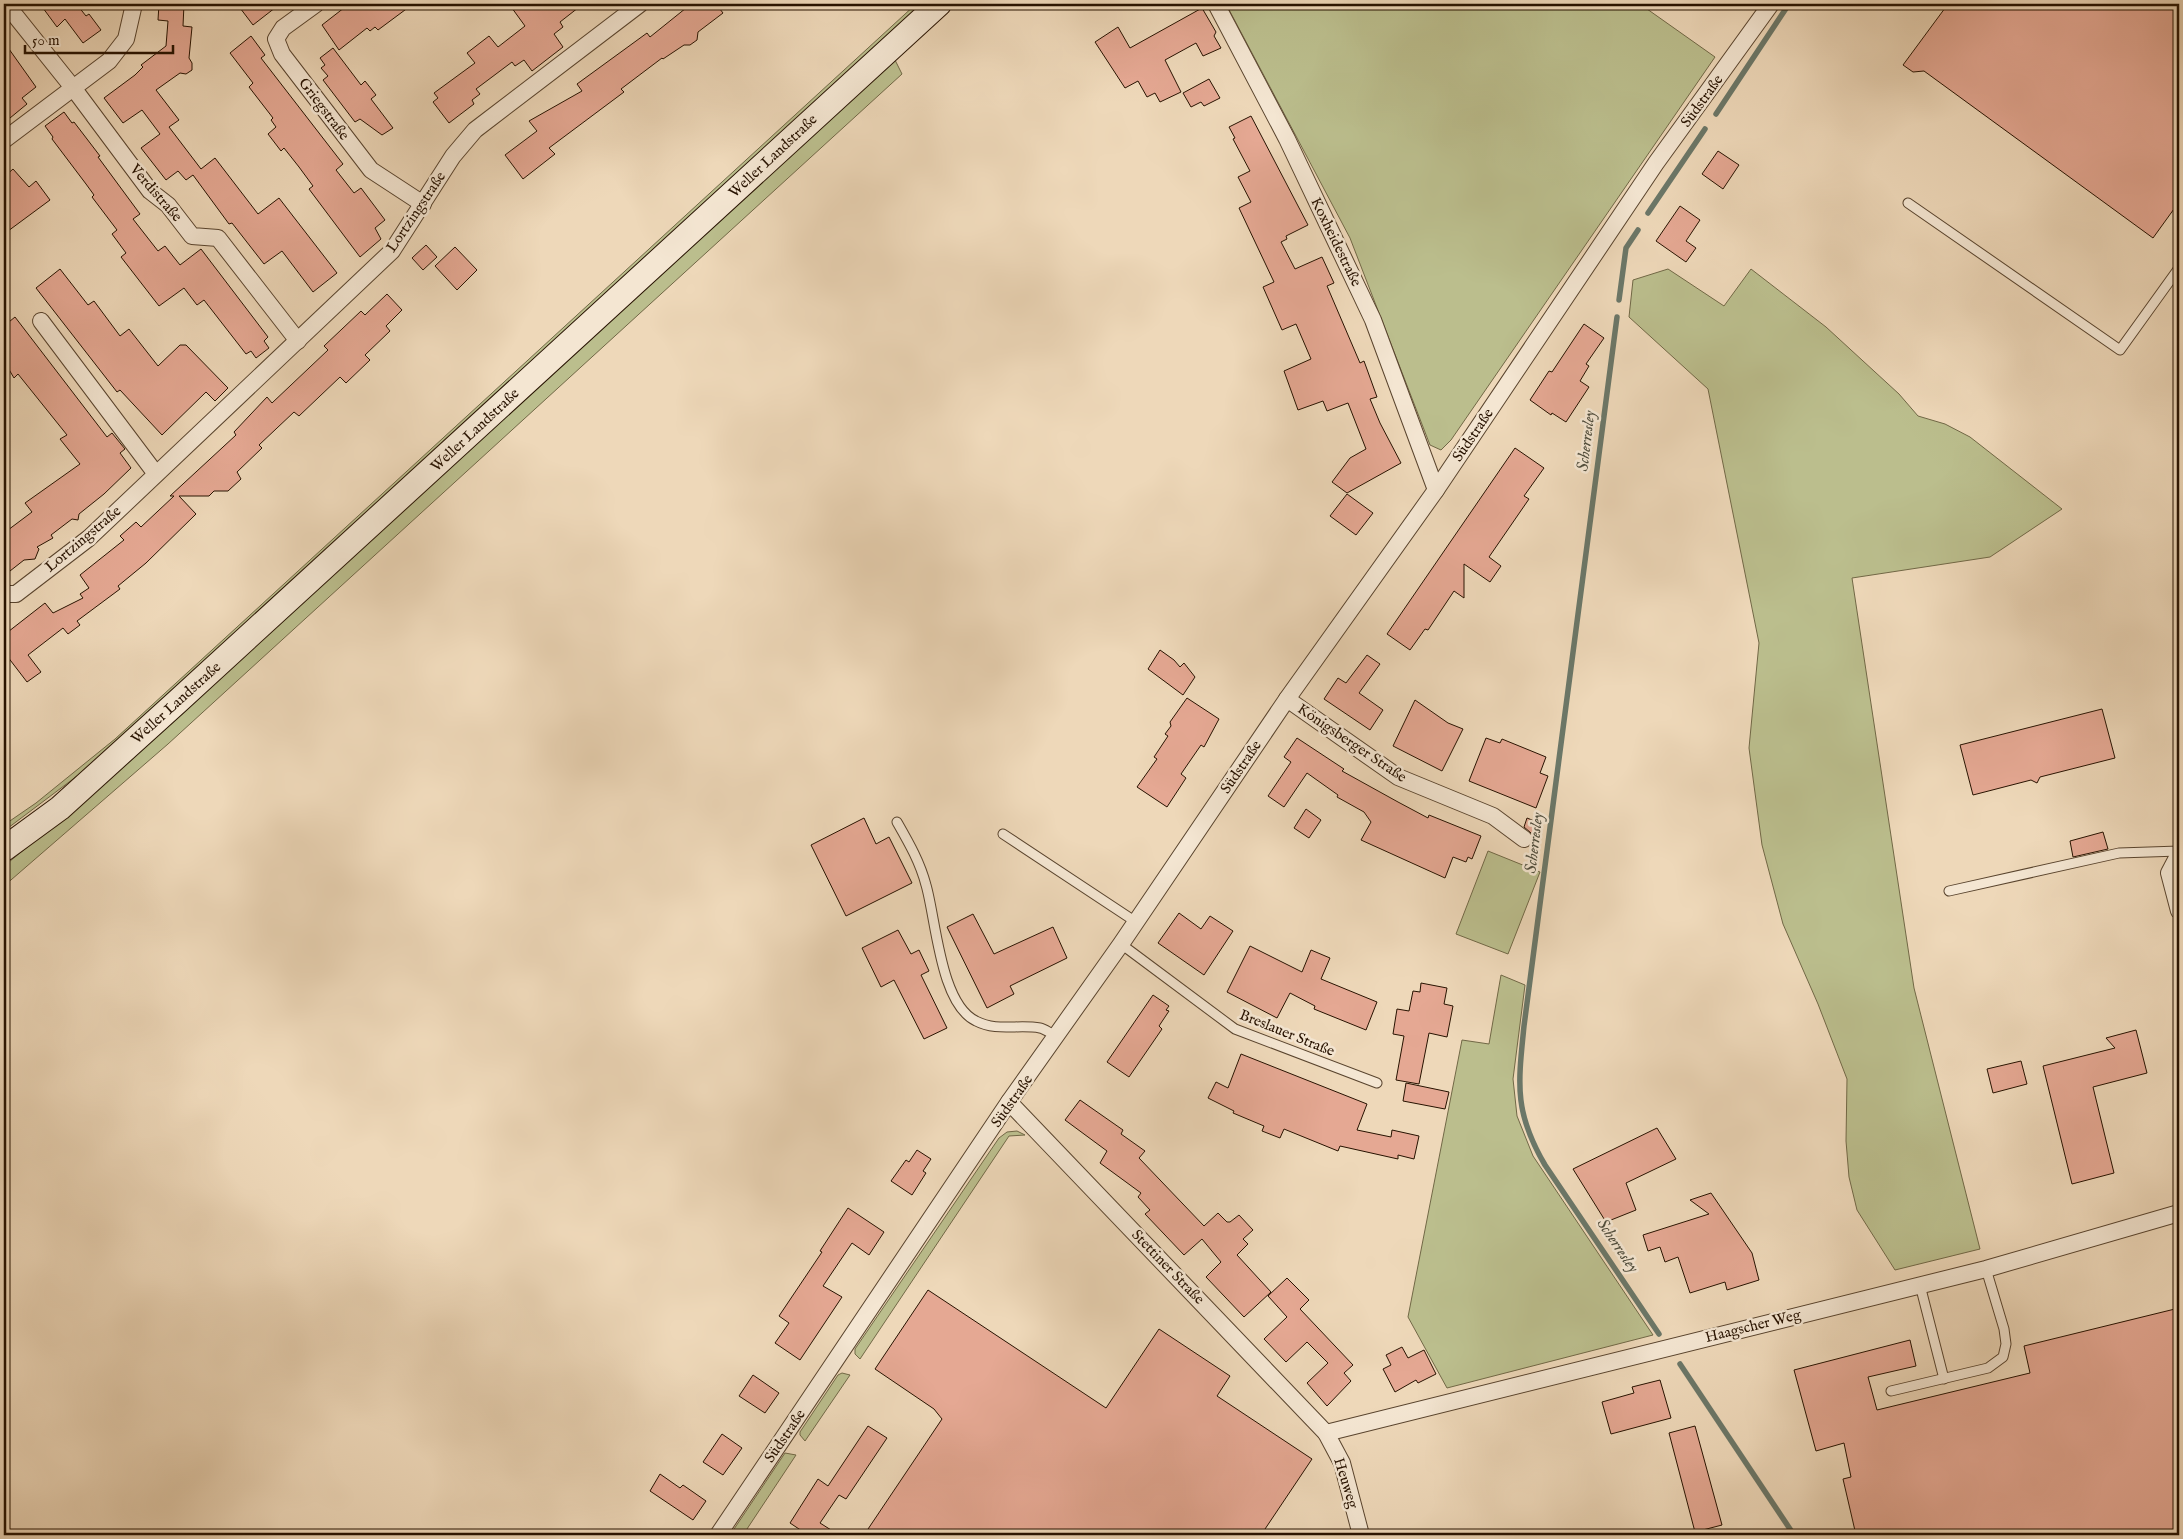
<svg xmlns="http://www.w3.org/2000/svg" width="2183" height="1539" viewBox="0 0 2183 1539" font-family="'IM FELL English',serif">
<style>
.green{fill:#bbbe8d;stroke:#716846}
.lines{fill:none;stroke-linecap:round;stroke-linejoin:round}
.stream{stroke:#6b7768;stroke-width:5.5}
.building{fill:#e5a893;stroke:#271200}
.service-casing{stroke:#59442e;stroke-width:11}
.minor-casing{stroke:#59442e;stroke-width:18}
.secondary-casing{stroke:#271200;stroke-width:26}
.service{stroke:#f4e6d2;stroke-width:9}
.minor{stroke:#f4e6d2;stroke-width:16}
.secondary{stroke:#f4e6d2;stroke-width:24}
.labels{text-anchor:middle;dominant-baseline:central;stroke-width:5;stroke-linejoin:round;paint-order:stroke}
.street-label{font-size:15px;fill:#271200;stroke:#f4e6d2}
.water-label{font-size:16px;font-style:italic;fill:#4f4d3d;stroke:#f4e6d2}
</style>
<rect width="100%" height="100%" fill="#eed8b9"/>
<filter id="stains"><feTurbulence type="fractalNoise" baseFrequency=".004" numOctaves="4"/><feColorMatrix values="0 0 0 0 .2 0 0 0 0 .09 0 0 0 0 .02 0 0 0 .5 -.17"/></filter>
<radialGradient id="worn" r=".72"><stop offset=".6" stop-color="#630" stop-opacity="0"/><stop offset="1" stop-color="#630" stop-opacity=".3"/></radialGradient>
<!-- green -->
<g class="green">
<polygon points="916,4 924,4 85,770 4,831 4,825 36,803 115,739"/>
<polygon points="1226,4 1640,4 1715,57 1451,440 1441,450 1430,445 1350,238"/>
<polygon points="894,58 902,74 168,744 4,886 4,866 68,814 188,708"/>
<polygon points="1668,269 1724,306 1751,269 1826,327 1899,394 1918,416 1945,424 1970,437 2062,509 1990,557 1852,578 1914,988 1980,1249 1895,1270 1857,1210 1849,1177 1846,1141 1847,1079 1818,1004 1783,924 1762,845 1749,748 1759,643 1708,389 1629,317 1633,280"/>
<polygon points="1488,851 1540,872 1508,954 1456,934"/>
<polygon points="1501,975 1525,985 1513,1079 1517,1116 1533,1156 1653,1335 1447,1388 1408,1317 1462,1040 1489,1044"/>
<polygon points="1017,1131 1025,1135 1009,1136 860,1359 855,1354 855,1349 999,1138 1007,1132"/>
<polygon points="842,1373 850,1375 805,1441 800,1435 800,1432 838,1375"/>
<polygon points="785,1453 796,1455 743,1535 730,1535"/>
</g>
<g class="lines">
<!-- stream -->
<g class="stream">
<polyline points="1716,114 1789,4"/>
<polyline points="1648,213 1705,129"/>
<polyline points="1619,300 1626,248 1638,230"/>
<path d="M1617,317L1524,1026C1518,1085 1514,1112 1545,1165L1659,1334"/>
<polyline points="1680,1364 1794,1535"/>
</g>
</g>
<!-- building -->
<g class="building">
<polygon points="40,4 81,4 78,6 86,16 89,14 101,30 83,43 65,19 57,27"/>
<polygon points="159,4 184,4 183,26 192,27 189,58 192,63 192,70 186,74 180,73 156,90 179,120 169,127 201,169 215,158 258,214 279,198 337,273 313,292 282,251 264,264 232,223 229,224 193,175 186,180 178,171 166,180 141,148 160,134 142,110 123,123 104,98 135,75 143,67 141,65 166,46 168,21 158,20"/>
<polygon points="237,4 280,4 253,25"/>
<polygon points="349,4 413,4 378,30 375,27 370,31 367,28 339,50 322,25"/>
<polygon points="509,4 583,4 560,22 563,27 554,34 563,47 532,71 524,60 515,66 512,62 476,89 480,94 472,100 474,104 449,123 433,102 438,98 434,93 475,63 467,53 489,36 498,47 525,26"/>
<polygon points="691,4 716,4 723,13 698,32 697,40 690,45 684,45 663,59 662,58 621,89 624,92 549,148 555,154 523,179 505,155 537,131 529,121 582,91 577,84 647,33 650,37"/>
<polygon points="1948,4 2179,4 2179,202 2153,238 1924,71 1913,72 1903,65"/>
<polygon points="1202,8 1216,32 1214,36 1221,48 1203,56 1196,43 1165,60 1181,92 1160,102 1155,93 1147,97 1138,81 1125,88 1095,42 1118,27 1130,48"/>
<polygon points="251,36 265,55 261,58 343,164 336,170 354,193 361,188 385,220 375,228 381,239 360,257 309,189 313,186 299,167 284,148 281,151 268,134 276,127 271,120 273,118 249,87 253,83 230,53"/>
<polygon points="4,42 36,87 22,98 27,104 10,118 4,110"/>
<polygon points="333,48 361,85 365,81 376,95 371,99 393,128 382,135 360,119 355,122 323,80 328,76 321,68 325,65 320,58"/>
<polygon points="1209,79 1220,98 1204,106 1201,102 1191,107 1183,93"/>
<polygon points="64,112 72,123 74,122 100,156 98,157 140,214 133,219 158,251 165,246 180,265 201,249 268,337 264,341 269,348 256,358 251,351 246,354 204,300 197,305 184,288 159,306 121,257 126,253 112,234 117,230 92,197 94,195 86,184 52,139 53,137 45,126"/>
<polygon points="1251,116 1308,225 1286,236 1287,239 1281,242 1295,269 1322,257 1334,283 1327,286 1360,363 1364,361 1377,397 1370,399 1380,423 1401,463 1347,493 1332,482 1350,458 1366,449 1348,403 1327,411 1323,401 1298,410 1284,371 1311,359 1296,324 1282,330 1263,287 1274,282 1239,208 1251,202 1238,177 1250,171 1233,139 1235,138 1229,127"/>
<polygon points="1718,151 1739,165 1723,189 1702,174"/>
<polygon points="13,169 29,187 36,181 50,200 4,234 4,177"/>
<polygon points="1680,206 1700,220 1686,241 1696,248 1686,262 1656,241"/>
<polygon points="426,245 437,257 423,270 412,258"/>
<polygon points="455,247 477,270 457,290 435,266"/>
<polygon points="60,269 88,305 94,301 120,336 129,329 158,366 180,345 186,345 228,388 215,401 206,392 162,435 120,390 117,392 36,288"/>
<polygon points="387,294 402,310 386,326 390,331 365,355 370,360 346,383 340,377 299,416 294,412 259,445 262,448 237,472 241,479 228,491 214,491 209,496 179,496 196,514 146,563 118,586 120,589 77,621 80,625 68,634 63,628 28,655 41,672 27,682 4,652 4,635 45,603 53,613 83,598 80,594 89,588 80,575 124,540 120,536 136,522 141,527 174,496 170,496 236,435 234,432 267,397 272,403 328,350 324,346 342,329 361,311 365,315"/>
<polygon points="15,317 107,437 112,433 125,449 120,453 131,468 104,494 79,514 78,520 72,519 51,535 53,538 37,547 39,549 35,559 24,560 10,571 4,563 4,533 32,512 25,503 80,464 60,439 67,435 18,374 14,378 4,361 4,326"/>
<polygon points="1584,324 1604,338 1586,364 1589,366 1580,381 1589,387 1566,422 1552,413 1551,415 1530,400 1549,371 1552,372"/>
<polygon points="1515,448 1544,468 1524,496 1529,499 1489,557 1501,566 1490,582 1464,564 1464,598 1454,591 1428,630 1425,629 1410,650 1387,634"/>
<polygon points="1347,494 1373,513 1356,535 1330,516"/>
<polygon points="1160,650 1174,660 1180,667 1184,663 1195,677 1183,695 1148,669"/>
<polygon points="1367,655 1380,664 1359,693 1383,710 1370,730 1324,699 1338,678 1346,683"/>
<polygon points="1187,698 1219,719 1204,747 1201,745 1181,774 1186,778 1167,807 1137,787 1157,759 1154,757 1168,736 1165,734 1171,726 1170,722"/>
<polygon points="1415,700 1448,723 1463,729 1442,771 1393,746"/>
<polygon points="2102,709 2115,758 2040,777 2037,783 2031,780 1973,795 1960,745"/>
<polygon points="1297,738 1344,769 1342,771 1398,802 1428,818 1429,815 1481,836 1472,859 1468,857 1466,862 1453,857 1445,878 1361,840 1371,822 1364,812 1337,797 1338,795 1307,773 1284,807 1268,796 1291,762 1284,757"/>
<polygon points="1486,738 1500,743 1502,739 1546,757 1540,773 1548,776 1536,808 1469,781"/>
<polygon points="1306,809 1321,820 1309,838 1294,828"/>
<polygon points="864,818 876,844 889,837 912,883 846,916 811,845"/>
<polygon points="1527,818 1542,824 1537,838 1524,827"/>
<polygon points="2103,832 2108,849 2073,857 2070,841"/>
<polygon points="1179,913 1201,929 1210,916 1233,931 1204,975 1158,943"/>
<polygon points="973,914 994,954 1053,927 1067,958 1010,986 1014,994 987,1008 947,927"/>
<polygon points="898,930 911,954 919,950 929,971 921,975 947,1028 924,1039 894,980 881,987 862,948"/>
<polygon points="1250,946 1302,972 1311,950 1330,958 1321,979 1377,1002 1366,1030 1314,1009 1315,1006 1290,993 1277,1018 1227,992"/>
<polygon points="1421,983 1447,988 1444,1004 1453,1006 1447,1037 1429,1033 1419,1084 1396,1080 1404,1036 1393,1034 1397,1009 1409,1011 1413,991 1420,992"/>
<polygon points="1153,995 1169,1006 1166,1010 1169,1011 1159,1026 1162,1029 1129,1077 1107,1062"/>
<polygon points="2136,1030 2147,1073 2093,1087 2114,1173 2072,1184 2043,1066 2115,1048 2106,1038"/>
<polygon points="1241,1054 1367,1104 1357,1130 1391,1137 1392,1130 1419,1136 1414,1159 1398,1155 1398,1159 1340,1146 1338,1151 1284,1129 1280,1138 1262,1131 1264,1126 1233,1113 1234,1111 1208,1098 1216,1082 1228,1088"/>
<polygon points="2021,1061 2027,1084 1993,1093 1987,1069"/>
<polygon points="1406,1083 1449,1092 1445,1109 1403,1101"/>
<polygon points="1080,1100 1123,1130 1121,1134 1145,1151 1139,1158 1204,1226 1218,1213 1227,1222 1230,1222 1239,1215 1253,1230 1243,1239 1248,1244 1237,1255 1271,1292 1244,1317 1206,1277 1221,1262 1202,1239 1184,1255 1145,1214 1150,1210 1138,1197 1141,1193 1100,1163 1107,1151 1065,1120"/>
<polygon points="1657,1128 1676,1159 1626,1183 1636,1210 1606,1222 1573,1169"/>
<polygon points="917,1150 931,1159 923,1171 926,1173 912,1195 891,1181 906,1160 909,1162"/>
<polygon points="1711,1193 1752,1253 1759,1280 1727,1290 1725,1282 1690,1293 1678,1257 1665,1262 1660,1247 1648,1251 1643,1235 1709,1214 1690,1200"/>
<polygon points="848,1208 884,1232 869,1255 852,1243 823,1286 842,1297 800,1360 775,1343 789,1323 779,1316 822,1252 820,1251"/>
<polygon points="1287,1278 1309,1300 1300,1309 1353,1365 1344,1373 1351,1381 1327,1406 1307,1383 1328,1363 1307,1342 1286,1362 1264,1339 1287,1317 1268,1296"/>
<polygon points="928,1290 1106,1408 1159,1329 1230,1376 1217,1396 1312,1459 1261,1535 864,1535 942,1419 934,1409 875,1369"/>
<polygon points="2179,1308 2179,1535 1856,1535 1843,1479 1851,1477 1844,1443 1816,1451 1794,1370 1910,1340 1916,1366 1868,1377 1877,1410 2030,1373 2024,1346"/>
<polygon points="1402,1347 1408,1358 1424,1350 1436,1374 1418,1383 1416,1380 1395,1392 1383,1369 1391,1365 1386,1355"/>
<polygon points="753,1375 779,1393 765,1413 739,1396"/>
<polygon points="1660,1380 1671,1418 1611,1434 1602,1402 1634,1393 1632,1387"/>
<polygon points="868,1426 887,1438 846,1499 839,1495 820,1523 839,1535 808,1535 790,1523 818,1479 828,1486"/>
<polygon points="1695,1426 1722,1525 1695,1532 1669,1433"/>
<polygon points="722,1434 742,1448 723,1475 703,1462"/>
<polygon points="660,1474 680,1488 683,1485 706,1501 693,1520 650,1491"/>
</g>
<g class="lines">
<!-- service casing -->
<g class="service-casing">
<g id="service">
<polyline points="1908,203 2120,350 2179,268"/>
<path d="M897,822C909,843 920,862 926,885C936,919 940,1004 976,1021C997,1032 1018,1024 1040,1028C1045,1029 1051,1034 1057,1036"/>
<polyline points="1003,834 1136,922"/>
<polyline points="1949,891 2119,853 2179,851"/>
<polyline points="1121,944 1235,1029 1377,1083"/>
<polyline points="1920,1285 1944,1379"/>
<polyline points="1891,1391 1988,1368 2003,1357 2006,1344 2004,1329 1986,1269"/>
</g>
</g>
<!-- minor casing -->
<g class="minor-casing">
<g id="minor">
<polyline points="6,4 74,89 150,191 168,205 192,236 218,238 298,341"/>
<polyline points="316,4 283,28 276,39 282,54 371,170 423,204"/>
<polyline points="1216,4 1287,139 1373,320 1436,490"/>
<polyline points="4,140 109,61 126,39 134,4"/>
<polyline points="41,321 156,474"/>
<polyline points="4,594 16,594 89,538 392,251 453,156 475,130 640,4"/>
<polyline points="1287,699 1398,777 1493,816 1524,839"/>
<polyline points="2179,854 2169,873 2179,911"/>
<polyline points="1009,1102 1326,1433 1342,1463 1361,1535"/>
<polyline points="1326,1433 1986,1269 2179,1213"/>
<polyline points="718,1535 1009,1102 1121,944 1287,699 1436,490 1656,163 1771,4"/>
</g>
</g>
<!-- secondary casing -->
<g class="secondary-casing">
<polyline id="secondary" points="4,849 60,808 177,702 939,4"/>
</g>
<!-- service -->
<use href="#service" class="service"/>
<!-- minor -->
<use href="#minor" class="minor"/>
<!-- secondary -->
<use href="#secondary" class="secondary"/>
</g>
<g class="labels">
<!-- street labels -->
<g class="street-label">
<text transform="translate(1702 101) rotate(-54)">Südstraße</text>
<text transform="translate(324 109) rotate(53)">Griegstraße</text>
<text transform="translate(773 156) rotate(-43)">Weller Landstraße</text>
<text transform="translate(156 193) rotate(49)">Verdistraße</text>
<text transform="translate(416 212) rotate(-56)">Lortzingstraße</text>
<text transform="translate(1336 242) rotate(64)">Koxheidestraße</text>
<text transform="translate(475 430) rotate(-43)">Weller Landstraße</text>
<text transform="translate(1473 435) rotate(-56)">Südstraße</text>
<text transform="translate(83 539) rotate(-40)">Lortzingstraße</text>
<text transform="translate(176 703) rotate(-42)">Weller Landstraße</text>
<text transform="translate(1352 743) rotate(34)">Königsberger Straße</text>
<text transform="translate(1241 767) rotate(-56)">Südstraße</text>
<text transform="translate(1287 1033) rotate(22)">Breslauer Straße</text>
<text transform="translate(1012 1101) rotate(-55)">Südstraße</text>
<text transform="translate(1168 1267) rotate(46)">Stettiner Straße</text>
<text transform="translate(1753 1326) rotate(-14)">Haagscher Weg</text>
<text transform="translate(785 1436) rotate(-56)">Südstraße</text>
<text transform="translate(1346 1483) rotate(73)">Heuweg</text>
</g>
<!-- water labels -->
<g class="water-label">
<text transform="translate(1587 441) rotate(-83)">Scherresley</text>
<text transform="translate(1535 843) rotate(-83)">Scherresley</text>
<text transform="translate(1617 1246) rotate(56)">Scherresley</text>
</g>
</g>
<!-- margin -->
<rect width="2183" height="1539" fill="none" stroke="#eed8b9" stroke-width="20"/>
<rect x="5" y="5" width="2173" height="1529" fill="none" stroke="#271200" stroke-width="2.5"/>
<rect x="10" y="10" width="2163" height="1519" fill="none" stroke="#271200"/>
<!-- scale -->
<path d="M25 45v8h148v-8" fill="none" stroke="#271200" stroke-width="2.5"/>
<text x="32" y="45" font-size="15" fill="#271200" stroke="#f4e6d2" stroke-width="4" paint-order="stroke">50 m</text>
<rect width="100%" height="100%" filter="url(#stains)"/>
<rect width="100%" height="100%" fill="url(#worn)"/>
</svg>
